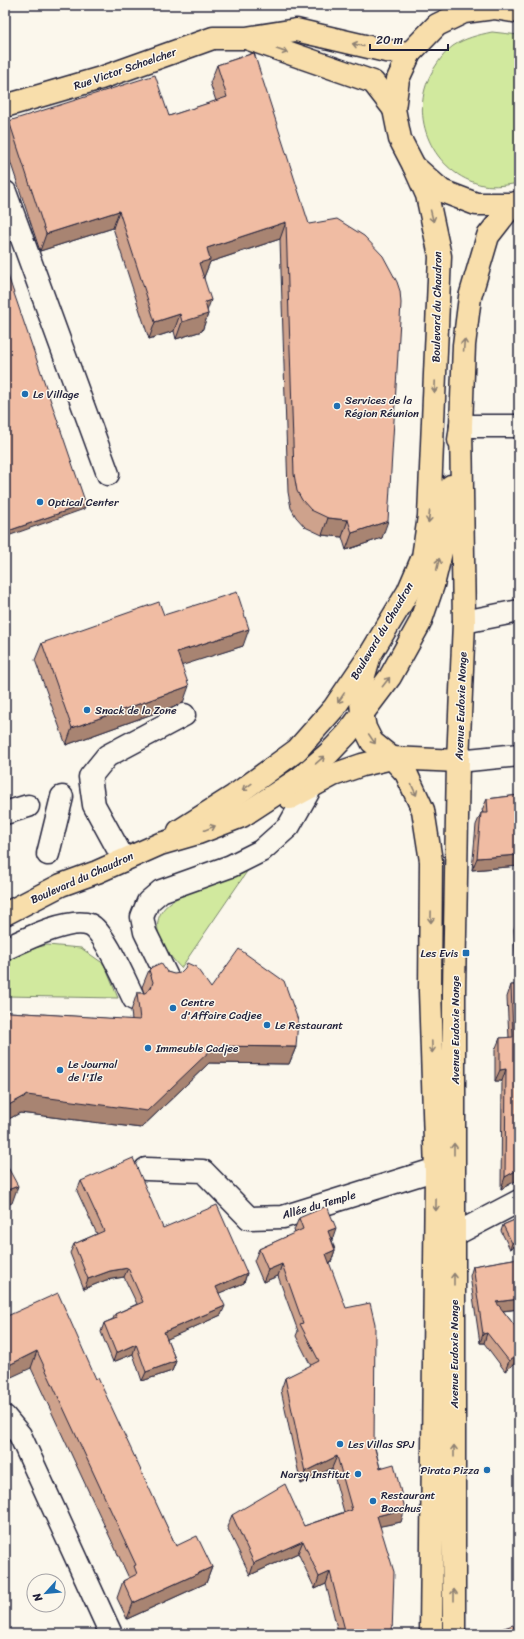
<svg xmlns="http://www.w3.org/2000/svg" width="524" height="1639" viewBox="0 0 524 1639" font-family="Sriracha,sans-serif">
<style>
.green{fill:#d1e99e;stroke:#7a866c}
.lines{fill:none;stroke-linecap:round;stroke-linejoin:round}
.minor-casing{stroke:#22223b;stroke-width:25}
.major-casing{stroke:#22223b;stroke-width:25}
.minor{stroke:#fbf7ec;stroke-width:22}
.major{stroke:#f8deab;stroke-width:22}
.wall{fill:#cea28c;stroke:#22223b}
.shaded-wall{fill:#a88472;stroke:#22223b}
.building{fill:#f0bca3;stroke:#22223b}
.oneway{stroke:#8d8073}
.poi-dot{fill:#1f6fb2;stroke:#fbf7ec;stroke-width:1.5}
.labels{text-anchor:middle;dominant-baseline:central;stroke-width:3;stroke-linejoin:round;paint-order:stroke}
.street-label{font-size:11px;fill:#22223b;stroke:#fbf7ec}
.poi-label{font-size:11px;fill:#22223b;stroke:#fbf7ec;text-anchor:start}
</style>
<rect width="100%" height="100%" fill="#fbf7ec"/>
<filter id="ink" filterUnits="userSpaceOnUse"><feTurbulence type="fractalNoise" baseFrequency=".025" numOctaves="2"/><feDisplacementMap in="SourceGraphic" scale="8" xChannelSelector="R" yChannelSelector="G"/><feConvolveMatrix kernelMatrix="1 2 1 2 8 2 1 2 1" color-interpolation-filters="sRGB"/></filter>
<g filter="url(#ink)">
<!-- green -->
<g class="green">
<path d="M492,32L519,35V183C507,185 495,187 483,185C433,174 407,116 432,72C437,63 444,53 453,46C465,38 478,35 492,32Z"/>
<path d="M248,870L181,968C162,948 143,920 174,900C181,895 191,892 199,889C216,883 232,876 248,870Z"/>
<polygon points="47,945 81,948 104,964 118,998 5,996 5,955"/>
</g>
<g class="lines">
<!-- minor casing -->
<g class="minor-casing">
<g id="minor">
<polyline points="5,192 108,474"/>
<polyline points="461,426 519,426"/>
<polyline points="464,622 519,611"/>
<polyline points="458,761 519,755"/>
<polyline points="5,813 28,806"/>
<polyline points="48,854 62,797"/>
<polyline points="124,860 94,805 90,777 107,756 184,715"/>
<path d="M5,949C24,940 69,917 90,925C104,931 126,983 134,999"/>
<polyline points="168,979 145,932 142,917 148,902 161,891 231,866 261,851 289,826 311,787"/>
<polyline points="146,1169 203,1171 249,1218 283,1217 427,1172 436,1172"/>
<polyline points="454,1235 519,1201"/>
<polyline points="5,1417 20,1435 111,1634"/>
</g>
</g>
<!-- major casing -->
<g class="major-casing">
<g id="major">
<polyline points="519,12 494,8 464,12 437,25 410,53 398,79 394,109 400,139 414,166 442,191 476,204 513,204 519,202"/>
<polyline points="249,39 373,82 394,109"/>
<polyline points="5,106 101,78 213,38 246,38 296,30 386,51 410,53"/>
<polyline points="459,440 461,426 464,345 470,297 488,236 513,204"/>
<polyline points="370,655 360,689 362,713 365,728 372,742 392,758 406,773 423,810 431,861 430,991 436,1172 431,1634"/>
<polyline points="290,798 333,775 362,765 392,758 458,761"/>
<polyline points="179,831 234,796 297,750 334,708 370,655 408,592 423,557 429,516 440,256 427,195 414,166"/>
<polyline points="5,914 61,885 97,872 160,844 198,833 242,816 300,778 329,753 347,734 390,677 420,623 433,585 442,548 451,486"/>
<polyline points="454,1634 454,990 458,761 464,622 461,426"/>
</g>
</g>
<!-- minor -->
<use href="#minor" class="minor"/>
<!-- major -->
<use href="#major" class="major"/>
</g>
<!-- wall -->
<g class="wall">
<polygon points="254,53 382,538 346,550 342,537 322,535 305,527 296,517 291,508 288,492 280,239 210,262 204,277 207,311 208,314 202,331 176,339 174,331 149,339 113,228 40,251 5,146 5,132 9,121 169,116 216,101 210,83 217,65"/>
<polygon points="164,615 243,646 181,665 183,703 66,745 35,660 42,643"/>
<polygon points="519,795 519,866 472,870 476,825 481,813 483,813 482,810 487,799"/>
<polygon points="519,917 519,1179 501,1189 502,1081 495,1081 495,1050 500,1038 509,1038 507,997 511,985 517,985 514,929"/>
<polygon points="149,970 167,972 211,988 296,1047 289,1064 209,1063 141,1128 20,1113 5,1121 5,1011 9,1012 132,1020 131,1011 137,993 144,993 142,987"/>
<polygon points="81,1181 163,1228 247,1273 244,1283 219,1293 221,1315 167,1339 176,1361 172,1371 142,1381 133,1354 113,1362 101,1332 104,1323 113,1319 115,1314 137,1304 124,1277 106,1280 84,1289 70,1253 74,1244 97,1234 77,1191"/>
<polygon points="299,1218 332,1240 335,1250 331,1262 329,1263 380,1468 401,1522 380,1526 392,1634 332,1634 332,1633 338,1632 326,1584 315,1589 298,1553 250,1575 227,1527 232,1515 304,1526 344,1512 332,1468 301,1484 281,1390 285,1378 311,1366 296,1336 298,1331 278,1276 263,1282 254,1261 259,1249 295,1233 294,1230"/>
<polygon points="519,1218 519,1244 510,1249 501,1231 503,1225"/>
<polygon points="519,1258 519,1309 503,1311 519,1331 519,1360 505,1371 484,1343 480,1343 470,1276 473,1266"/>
<polygon points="5,1317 96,1379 176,1546 212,1567 206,1583 127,1619 117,1598 123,1581 129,1578 31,1368"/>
</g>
<!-- shaded-wall -->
<g class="shaded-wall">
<polygon points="119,211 113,228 40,251 46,234"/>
<polygon points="286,222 280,239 210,262 204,277 193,280 199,263 207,248"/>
<polygon points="211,300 206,314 208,314 202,331 176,339 182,322 205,302"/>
<polygon points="180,314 174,331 149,339 155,322"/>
<polygon points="86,504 84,509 5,537 5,532"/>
<polygon points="328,518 348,520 342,537 322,535"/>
<polygon points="388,521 382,538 346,550 352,533"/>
<polygon points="249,629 243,646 171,669 177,652"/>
<polygon points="189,686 183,703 66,745 72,728"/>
<polygon points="519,855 519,866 472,870 477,858"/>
<polygon points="215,1046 296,1047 289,1064 209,1063 141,1128 20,1113 5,1121 5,1107 27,1095"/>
<polygon points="506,1069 502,1081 495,1081 500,1070"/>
<polygon points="9,1142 5,1152 5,1145"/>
<polygon points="519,1169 519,1179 501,1189 505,1177"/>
<polygon points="18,1186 12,1203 5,1206 5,1191"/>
<polygon points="336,1228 332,1240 324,1243 328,1231"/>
<polygon points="519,1240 519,1244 510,1249 512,1243"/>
<polygon points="335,1250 331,1262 321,1266 326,1254"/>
<polygon points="282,1264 278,1276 263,1282 268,1270"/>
<polygon points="128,1268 124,1277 106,1280 84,1289 88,1279 110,1271"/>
<polygon points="247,1273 244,1283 212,1296 216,1287"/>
<polygon points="519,1299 519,1309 493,1312 496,1302"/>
<polygon points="225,1306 221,1315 161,1342 164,1332"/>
<polygon points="487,1333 484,1343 480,1343 483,1334"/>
<polygon points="136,1344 133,1354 113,1362 116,1353"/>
<polygon points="37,1351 31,1368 5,1380 5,1367"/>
<polygon points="519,1353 519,1360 505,1371 509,1361"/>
<polygon points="176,1361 172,1371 142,1381 146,1372"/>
<polygon points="337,1456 332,1468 301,1484 305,1472"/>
<polygon points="405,1509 401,1522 372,1528 377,1516"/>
<polygon points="303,1541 298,1553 250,1575 254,1563"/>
<polygon points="212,1567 206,1583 127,1619 133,1603"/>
<polygon points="330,1572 326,1584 315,1589 319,1577"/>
</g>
<!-- building -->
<g class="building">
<polygon points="254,53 309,224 337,219 364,236 383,256 397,282 400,291 401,303 388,521 352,533 348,520 328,518 311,510 302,500 297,491 294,474 286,222 207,248 210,260 199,263 211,300 205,302 208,314 182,322 180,314 155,322 119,211 46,234 9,121 155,75 169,116 227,97 217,65"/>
<polygon points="5,267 86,504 5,532"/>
<polygon points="237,592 249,629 177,652 189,686 72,728 42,643 159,602 164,615"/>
<polygon points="519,795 519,855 477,858 481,813 488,813 487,799"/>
<polygon points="239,949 284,981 298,1020 296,1047 215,1046 147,1111 27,1095 5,1107 5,1011 9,1012 140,1020 137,993 145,993 151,988 153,982 149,970 152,967 161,963 167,972 174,974 180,973 185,968 187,963 196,967 211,988"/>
<polygon points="511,985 519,985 519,1169 505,1177 506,1069 500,1070 500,1038 513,1037"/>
<polygon points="5,1133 9,1142 5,1145"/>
<polygon points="133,1158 163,1228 217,1205 247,1273 216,1287 225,1306 164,1332 176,1361 146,1372 136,1344 116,1353 104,1323 117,1318 115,1314 143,1302 128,1268 110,1271 88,1279 74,1244 104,1231 81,1181"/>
<polygon points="5,1162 18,1186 5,1191"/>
<polygon points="327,1206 336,1228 328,1231 335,1250 326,1254 346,1308 370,1303 375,1324 374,1445 380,1468 394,1464 405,1509 377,1516 394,1572 392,1634 333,1634 332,1633 345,1630 330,1572 319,1577 303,1541 254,1563 232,1515 285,1484 304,1526 352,1510 337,1456 305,1472 285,1378 319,1361 300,1324 303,1323 282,1264 268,1270 259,1249 303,1229 299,1218"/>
<polygon points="519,1218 519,1240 512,1243 503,1225"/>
<polygon points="519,1258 519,1299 496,1302 519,1331 519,1353 509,1361 487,1333 483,1334 473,1266"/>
<polygon points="58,1293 96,1379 98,1378 176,1546 197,1536 212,1567 133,1603 123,1581 137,1574 134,1566 136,1565 37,1351 5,1367 5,1317"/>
<polygon points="513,1625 514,1628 519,1626 519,1634 486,1634"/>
</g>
<!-- one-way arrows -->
<defs><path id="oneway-shaft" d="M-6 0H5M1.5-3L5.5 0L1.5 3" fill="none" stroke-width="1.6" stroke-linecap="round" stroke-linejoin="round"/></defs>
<g class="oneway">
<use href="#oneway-shaft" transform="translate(358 45) rotate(-167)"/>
<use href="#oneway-shaft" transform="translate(282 51) rotate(19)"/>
<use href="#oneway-shaft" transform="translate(432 216) rotate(76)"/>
<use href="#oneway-shaft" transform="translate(464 345) rotate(-86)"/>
<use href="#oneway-shaft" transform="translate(435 387) rotate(92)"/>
<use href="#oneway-shaft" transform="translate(429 517) rotate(96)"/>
<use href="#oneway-shaft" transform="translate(438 564) rotate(-77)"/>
<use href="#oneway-shaft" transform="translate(386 682) rotate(-52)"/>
<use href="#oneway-shaft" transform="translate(341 698) rotate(124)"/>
<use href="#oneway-shaft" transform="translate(372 739) rotate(56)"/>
<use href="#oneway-shaft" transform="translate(320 760) rotate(-41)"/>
<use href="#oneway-shaft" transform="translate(247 787) rotate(144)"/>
<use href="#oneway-shaft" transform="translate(414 790) rotate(65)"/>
<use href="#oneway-shaft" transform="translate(210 828) rotate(-22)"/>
<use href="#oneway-shaft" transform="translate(431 917) rotate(91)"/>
<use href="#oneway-shaft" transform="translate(432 1047) rotate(88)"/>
<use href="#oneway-shaft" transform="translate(454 1149) rotate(-90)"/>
<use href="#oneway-shaft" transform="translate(436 1205) rotate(91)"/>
<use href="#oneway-shaft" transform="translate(454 1279) rotate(-90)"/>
<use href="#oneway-shaft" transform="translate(454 1451) rotate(-90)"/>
<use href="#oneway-shaft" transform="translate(454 1595) rotate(-90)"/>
</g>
</g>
<!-- markers -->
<g class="poi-dot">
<circle cx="25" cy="394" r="4"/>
<circle cx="337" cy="406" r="4"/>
<circle cx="40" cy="502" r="4"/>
<circle cx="87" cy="710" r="4"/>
<rect x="462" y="949" width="8" height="8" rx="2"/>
<circle cx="173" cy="1008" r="4"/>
<circle cx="267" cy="1025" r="4"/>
<circle cx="148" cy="1048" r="4"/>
<circle cx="60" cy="1070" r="4"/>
<circle cx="340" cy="1444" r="4"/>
<circle cx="487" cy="1470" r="4"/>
<circle cx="358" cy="1474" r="4"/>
<circle cx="373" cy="1501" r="4"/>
</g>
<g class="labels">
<!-- street labels -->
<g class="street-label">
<text transform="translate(125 69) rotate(-19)">Rue Victor Schoelcher</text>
<text transform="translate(437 307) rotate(-89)">Boulevard du Chaudron</text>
<text transform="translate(382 631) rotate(-59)">Boulevard du Chaudron</text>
<text transform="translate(461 706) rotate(-88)">Avenue Eudoxie Nonge</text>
<text transform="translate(82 878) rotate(-24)">Boulevard du Chaudron</text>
<text transform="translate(455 1030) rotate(-90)">Avenue Eudoxie Nonge</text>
<text transform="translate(319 1205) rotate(-16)">Allée du Temple</text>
<text transform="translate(454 1354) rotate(-90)">Avenue Eudoxie Nonge</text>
</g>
<!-- poi labels -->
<g class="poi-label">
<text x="33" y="394">Le Village</text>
<text x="345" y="400">Services de la<tspan x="345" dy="13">Région Réunion</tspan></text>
<text x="48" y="502">Optical Center</text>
<text x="95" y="710">Snack de la Zone</text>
<text x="458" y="953" text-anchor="end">Les Evis</text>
<text x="181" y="1002">Centre<tspan x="181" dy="13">d'Affaire Cadjee</tspan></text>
<text x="275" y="1025">Le Restaurant</text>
<text x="156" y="1048">Immeuble Cadjee</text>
<text x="68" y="1064">Le Journal<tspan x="68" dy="13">de l'Ile</tspan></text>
<text x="348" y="1444">Les Villas SPJ</text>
<text x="479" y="1470" text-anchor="end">Pirata Pizza</text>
<text x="350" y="1474" text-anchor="end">Narsy Institut</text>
<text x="381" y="1495">Restaurant<tspan x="381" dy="13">Bacchus</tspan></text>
</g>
</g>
<!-- margin -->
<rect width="524" height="1639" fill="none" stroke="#fbf7ec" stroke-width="20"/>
<rect x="10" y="10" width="504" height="1619" fill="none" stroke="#22223b" stroke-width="1.5" filter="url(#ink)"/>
<!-- north arrow -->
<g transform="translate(46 1593) rotate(243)"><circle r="19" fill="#fbf7ec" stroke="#a4a2a5"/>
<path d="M0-3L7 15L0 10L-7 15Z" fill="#1f6fb2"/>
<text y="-6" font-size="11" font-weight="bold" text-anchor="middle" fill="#22223b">N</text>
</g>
<!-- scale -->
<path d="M370 44v6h78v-6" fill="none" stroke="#22223b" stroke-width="2"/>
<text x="376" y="44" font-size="12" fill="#22223b" stroke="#fbf7ec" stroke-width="3" paint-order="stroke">20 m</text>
</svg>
